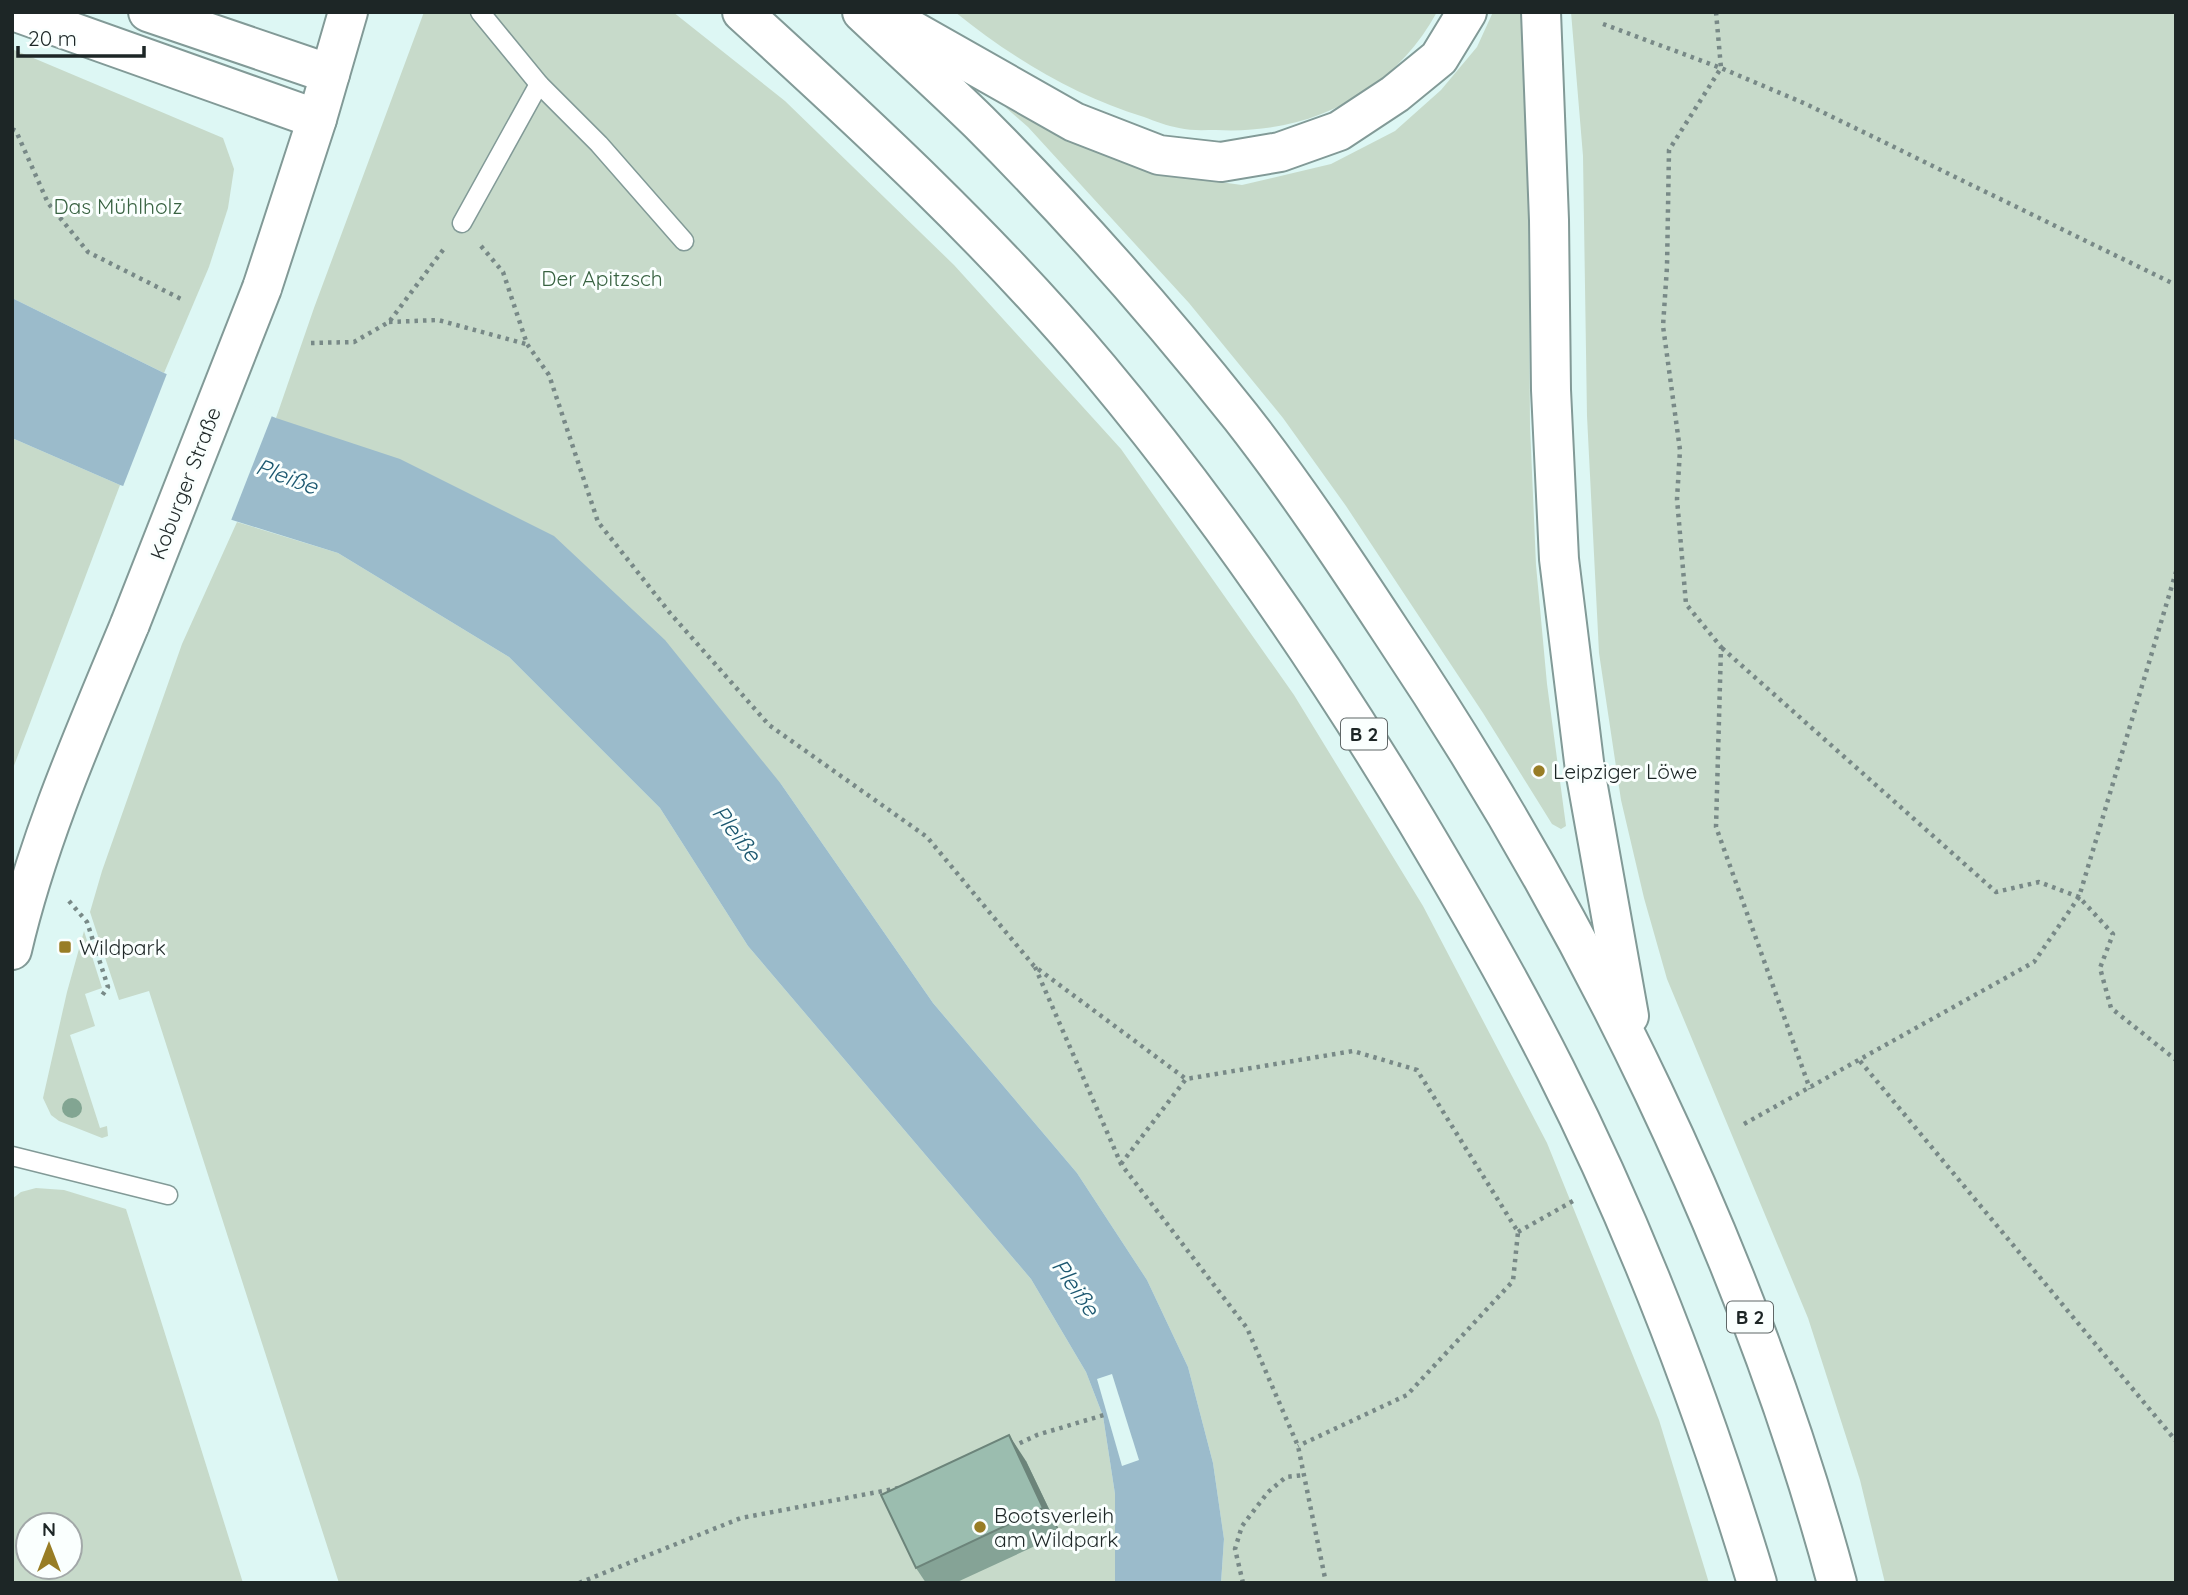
<svg xmlns="http://www.w3.org/2000/svg" width="2188" height="1595" viewBox="0 0 2188 1595" font-family="Quicksand,sans-serif">
<style>
.green{fill:#c7daca;fill-rule:evenodd}
.water{fill:#9bbbcb}
.pier{fill:#ddf7f4}
.lines{fill:none;stroke-linecap:round;stroke-linejoin:round}
.service-casing{stroke:#829a97;stroke-width:21}
.secondary-casing{stroke:#829a97;stroke-width:42}
.trunk-casing{stroke:#829a97;stroke-width:42}
.path{stroke:#788987;stroke-width:4.5;stroke-dasharray:3.5 5;stroke-linecap:butt}
.service{stroke:#fff;stroke-width:18}
.secondary{stroke:#fff;stroke-width:38}
.trunk{stroke:#fff;stroke-width:38}
.secondary-bridge-casing{stroke:#829a97;stroke-width:42;stroke-linecap:butt}
.secondary-bridge{stroke:#fff;stroke-width:38}
.tree{fill:#82a592}
.wall{fill:#85a396}
.shaded-wall{fill:#6c847a}
.building{fill:#9bbdaf;stroke:#6c847a;stroke-width:2}
.poi-dot{fill:#987d25;stroke:#fafffe;stroke-width:2.5}
.labels{text-anchor:middle;dominant-baseline:central;stroke-width:6;stroke-linejoin:round;paint-order:stroke}
.shield{fill:#fafffe;stroke:#5f6767;stroke-width:2}
.shield-label{font-size:19px;font-weight:bold;fill:#1d2626}
.park-label{font-size:21px;fill:#386241;stroke:#fafffe}
.street-label{font-size:21px;fill:#1d2626;stroke:#fafffe}
.poi-label{font-size:21px;fill:#1d2626;stroke:#fafffe;text-anchor:start}
.water-label{font-size:23px;font-style:italic;fill:#1c5870;stroke:#fafffe}
</style>
<rect width="100%" height="100%" fill="#ddf7f4"/>
<!-- green -->
<g class="green">
<polygon points="424,12 673,12 785,101 954,265 1121,449 1294,695 1423,906 1547,1143 1659,1420 1709,1583 1221,1583 1224,1539 1213,1463 1188,1367 1147,1280 1077,1173 933,1003 781,784 276,418 314,308"/>
<path d="M955,12H1437C1392,94 1309,135 1216,130C1204,130 1191,131 1179,128C1167,126 1155,121 1144,117C1075,96 1012,58 955,12Z"/>
<polygon points="1493,12 1527,12 1530,426 1536,565 1547,684 1566,826 1561,829 1552,824 1483,713 1346,506 1283,418 1189,303 1028,127 1005,107 1097,151 1175,176 1242,185 1331,164 1395,131 1441,90 1477,47"/>
<polygon points="1571,12 2176,12 2176,1583 1885,1583 1860,1480 1808,1318 1667,979 1644,898 1621,800 1599,653 1587,416 1583,156"/>
<polygon points="12,49 223,138 234,169 228,208 209,267 164,373 12,298"/>
<polygon points="12,438 120,485 12,771"/>
<polygon points="237,522 338,553 509,657 660,808 748,946 1031,1279 1086,1372 1103,1416 1115,1494 1115,1583 339,1583 149,991 119,1000 90,912 102,871 182,644"/>
<polygon points="84,931 102,988 85,994 95,1026 70,1035 100,1128 107,1126 108,1136 102,1138 59,1121 51,1115 43,1098 67,992"/>
<path d="M36,1188L64,1190L126,1209L243,1583H12V1199L21,1192ZM28,1525H70V1567H28Z"/>
</g>
<!-- water -->
<polygon class="water" points="12,298 164,373 276,418 400,459 554,536 665,640 781,784 933,1003 1077,1173 1147,1280 1188,1367 1213,1463 1224,1539 1221,1583 1115,1583 1115,1494 1103,1416 1086,1372 1031,1279 748,946 660,808 509,657 338,553 120,485 12,438"/>
<!-- pier -->
<g class="pier">
<polygon points="168,371 273,413 230,523 122,489"/>
<polygon points="1112,1374 1139,1460 1122,1466 1097,1379"/>
</g>
<g class="lines">
<!-- service casing -->
<g class="service-casing">
<g id="service">
<polyline points="480,12 539,84 599,144 684,241"/>
<polyline points="462,223 539,84"/>
<polyline points="12,1156 168,1195"/>
</g>
</g>
<!-- secondary casing -->
<g class="secondary-casing">
<g id="secondary">
<polyline points="262,288 317,119 348,12"/>
<path d="M12,950C38,838 86,730 130,624"/>
</g>
</g>
<!-- trunk casing -->
<g class="trunk-casing">
<g id="trunk">
<polyline points="16,12 317,119"/>
<polyline points="148,12 330,74"/>
<path d="M742,12C866,125 991,240 1099,369C1217,510 1321,662 1416,820C1465,902 1512,984 1555,1069C1638,1233 1704,1407 1757,1583"/>
<path d="M862,12C901,49 941,85 979,122C1072,215 1159,314 1241,417C1295,486 1344,560 1392,633C1584,920 1747,1249 1837,1583"/>
<polyline points="1541,12 1549,220 1551,390 1559,559 1585,770 1629,1016"/>
<polyline points="889,17 1074,122 1159,155 1221,162 1280,152 1339,131 1395,94 1439,58 1467,12"/>
</g>
</g>
<!-- path -->
<g class="path">
<polyline points="1716,12 1721,68 1669,150 1667,267 1663,326 1680,450 1677,499 1686,604 1721,647 1716,827 1810,1089"/>
<polyline points="1603,24 1721,68 1806,104 2176,285"/>
<polyline points="12,129 16,131 48,203 88,252 183,300"/>
<polyline points="481,246 503,272 527,344 549,375 598,522 670,613 769,725 927,837 1034,966 1186,1079"/>
<polyline points="389,322 438,320 526,344"/>
<polyline points="311,343 354,342 389,322 446,246"/>
<polyline points="1722,648 1996,892 2039,882 2079,897 2113,934 2100,968 2111,1008 2176,1060"/>
<polyline points="69,901 87,922 108,987 101,997"/>
<polyline points="1035,967 1121,1164 1247,1328 1298,1446 1326,1583"/>
<polyline points="1860,1061 2176,1441"/>
<polyline points="1744,1124 2034,962 2079,897 2176,572"/>
<polyline points="1121,1164 1186,1079 1353,1051 1417,1070 1518,1232 1513,1281 1407,1395 1298,1446"/>
<polyline points="1518,1232 1573,1201"/>
<polyline points="1012,1447 1037,1435 1107,1414"/>
<polyline points="579,1583 741,1518 899,1488"/>
<polyline points="1243,1583 1235,1549 1242,1526 1268,1492 1286,1477 1304,1475"/>
</g>
<!-- service -->
<use href="#service" class="service"/>
<!-- secondary -->
<use href="#secondary" class="secondary"/>
<!-- trunk -->
<use href="#trunk" class="trunk"/>
<!-- secondary-bridge casing -->
<g class="secondary-bridge-casing">
<polyline id="secondary-bridge" points="130,624 262,288"/>
</g>
<!-- secondary-bridge -->
<use href="#secondary-bridge" class="secondary-bridge"/>
</g>
<!-- trees -->
<circle class="tree" cx="72" cy="1108" r="10"/>
<!-- wall -->
<polygon class="wall" points="1026,1461 1061,1534 955,1583 926,1583 916,1568"/>
<!-- shaded-wall -->
<polygon class="shaded-wall" points="1009,1435 1026,1461 1061,1534 1043,1508"/>
<!-- building -->
<polygon class="building" points="1009,1435 1043,1508 916,1568 881,1495"/>
<!-- markers -->
<g class="poi-dot">
<circle cx="1539" cy="771" r="7"/>
<rect x="58" y="940" width="14" height="14" rx="3.5"/>
<circle cx="980" cy="1527" r="7"/>
</g>
<g class="labels">
<!-- shield labels -->
<g class="shield">
<rect x="1341" y="718.5" width="46" height="31" rx="5"/>
<rect x="1727" y="1301.5" width="46" height="31" rx="5"/>
</g>
<g class="shield-label">
<text x="1364" y="734">B 2</text>
<text x="1750" y="1317">B 2</text>
</g>
<!-- park labels -->
<g class="park-label">
<text x="118" y="206">Das Mühlholz</text>
<text x="602" y="278">Der Apitzsch</text>
</g>
<!-- street labels -->
<g class="street-label">
<text transform="translate(185 483) rotate(-69)">Koburger Straße</text>
</g>
<!-- poi labels -->
<g class="poi-label">
<text x="1553" y="771">Leipziger Löwe</text>
<text x="79" y="947">Wildpark</text>
<text x="994" y="1515">Bootsverleih<tspan x="994" dy="24">am Wildpark</tspan></text>
</g>
<!-- water labels -->
<g class="water-label">
<text transform="translate(287 476) rotate(20)">Pleiße</text>
<text transform="translate(737 833) rotate(53)">Pleiße</text>
<text transform="translate(1076 1287) rotate(55)">Pleiße</text>
</g>
</g>
<!-- border -->
<rect width="2188" height="1595" fill="none" stroke="#1d2626" stroke-width="28"/>
<!-- north arrow -->
<g transform="translate(49 1546)"><circle r="33" fill="#fafffe" stroke="#a2a8a8" stroke-width="2"/>
<path d="M0-5L12 26L0 18L-12 26Z" fill="#987d25"/>
<text y="-10" font-size="19" font-weight="bold" text-anchor="middle" fill="#1d2626">N</text>
</g>
<!-- scale -->
<path d="M18 46v10h126v-10" fill="none" stroke="#1d2626" stroke-width="3.5"/>
<text x="28" y="46" font-size="21" fill="#1d2626" stroke="#fafffe" stroke-width="5" paint-order="stroke">20 m</text>
</svg>
